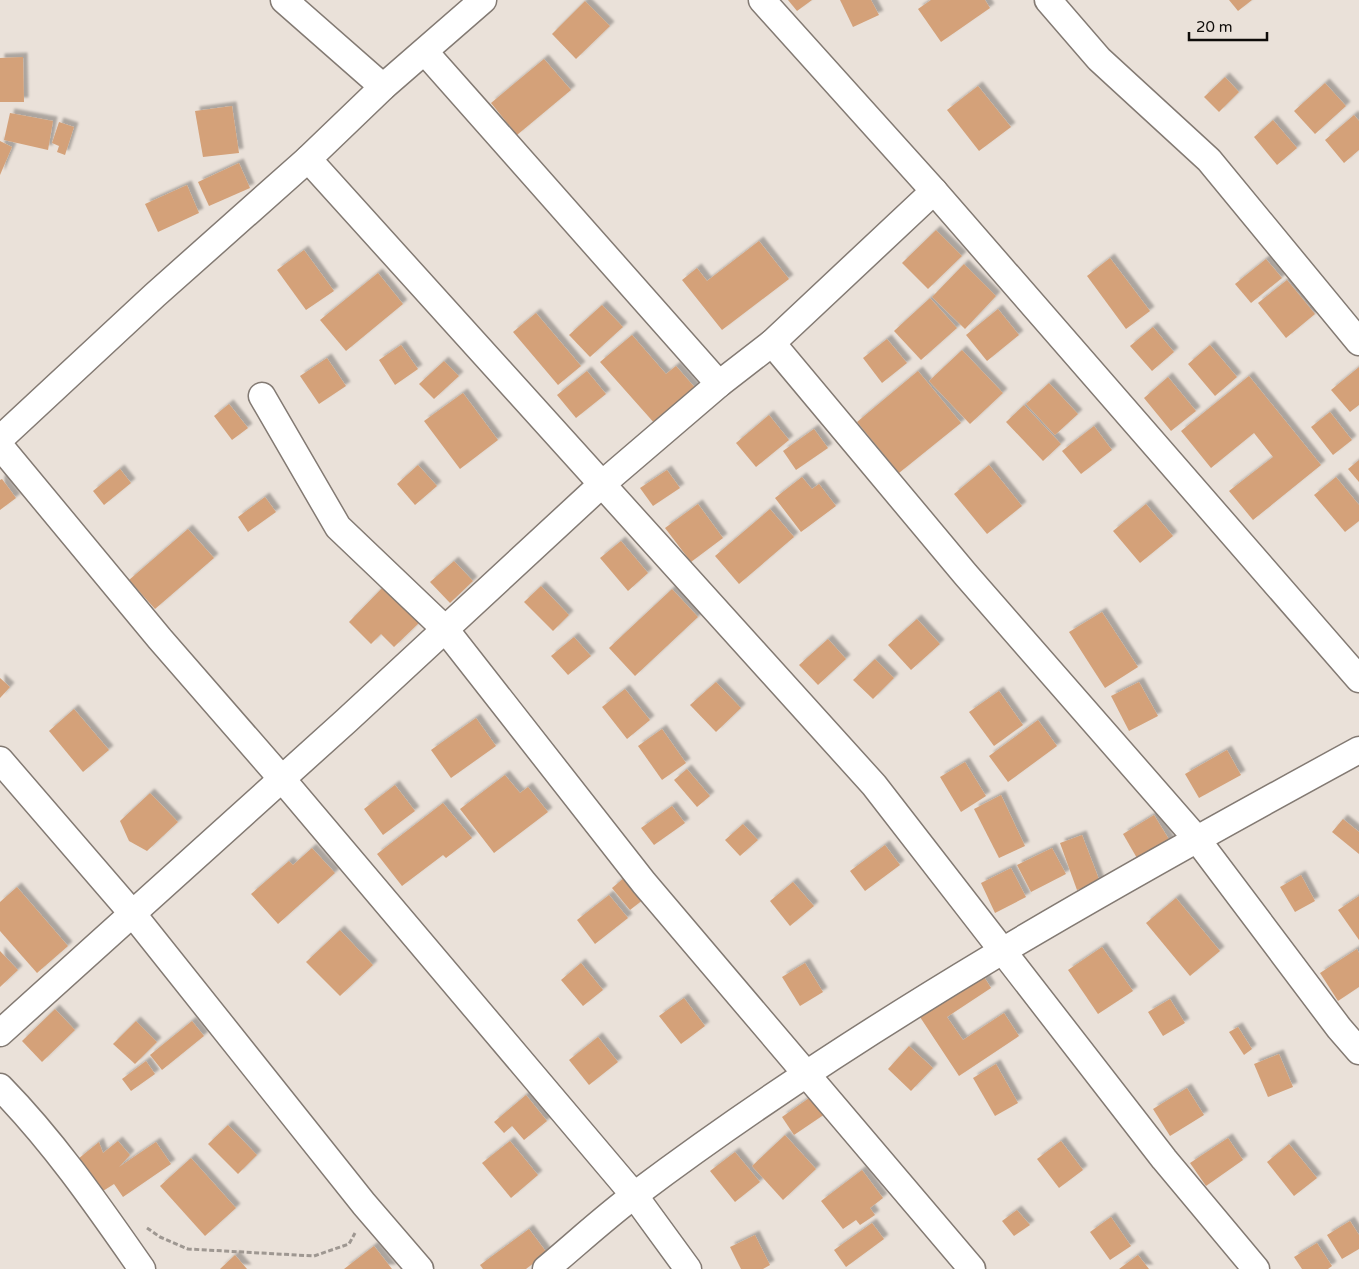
<svg xmlns="http://www.w3.org/2000/svg" width="1359" height="1269" viewBox="0 0 1359 1269" font-family="'Varela Round',sans-serif">
<style>
.building{fill:#d4a179;filter:url(#shadow)}
.lines{fill:none;stroke-linecap:round;stroke-linejoin:round}
.minor-casing{stroke:#837a73;stroke-width:29}
.path{stroke:#9e9791;stroke-width:3;stroke-dasharray:5 2.5;stroke-linecap:butt}
.minor{stroke:#fff;stroke-width:26}
</style>
<defs>
<filter id="shadow"><feDropShadow dx="4.5" dy="-4.5" stdDeviation="1" flood-color="#0004"/></filter>
</defs>
<rect width="100%" height="100%" fill="#eae1d9"/>
<!-- building -->
<g class="building">
<polygon points="788,0 812,0 797,11"/>
<polygon points="840,0 871,0 879,15 853,27"/>
<polygon points="931,0 985,0 990,8 941,42 918,9"/>
<polygon points="1229,0 1252,0 1238,11"/>
<polygon points="585,1 610,26 576,59 552,34"/>
<polygon points="23,57 24,102 0,102 0,58"/>
<polygon points="544,59 571,90 517,135 491,103"/>
<polygon points="1225,77 1239,92 1219,112 1204,97"/>
<polygon points="1325,83 1346,106 1315,134 1294,111"/>
<polygon points="978,86 1011,127 979,151 947,110"/>
<polygon points="232,106 239,153 203,157 195,111"/>
<polygon points="10,113 53,121 48,150 4,140"/>
<polygon points="1354,115 1359,121 1359,150 1344,163 1325,140"/>
<polygon points="1273,120 1297,148 1277,165 1254,137"/>
<polygon points="59,122 74,127 65,155 57,152 59,146 52,143"/>
<polygon points="0,141 12,147 0,175"/>
<polygon points="239,163 250,188 209,206 198,182"/>
<polygon points="187,185 199,213 158,232 145,204"/>
<polygon points="936,230 962,256 928,289 902,263"/>
<polygon points="759,241 789,279 722,330 682,280 697,268 707,281"/>
<polygon points="304,250 334,291 306,310 277,270"/>
<polygon points="1110,258 1150,311 1126,329 1087,276"/>
<polygon points="1266,259 1282,278 1251,303 1235,284"/>
<polygon points="964,264 996,296 965,329 932,297"/>
<polygon points="378,273 403,304 346,351 320,320"/>
<polygon points="1287,280 1315,314 1286,338 1258,303"/>
<polygon points="930,298 957,328 921,360 894,331"/>
<polygon points="602,305 623,327 590,357 569,335"/>
<polygon points="998,309 1019,335 987,361 966,335"/>
<polygon points="536,313 581,366 558,385 513,332"/>
<polygon points="1153,327 1174,352 1152,371 1130,346"/>
<polygon points="632,335 666,374 676,366 697,390 656,425 600,362"/>
<polygon points="887,339 907,363 882,383 863,358"/>
<polygon points="401,345 418,369 395,385 379,360"/>
<polygon points="1210,345 1237,377 1215,396 1188,364"/>
<polygon points="962,350 1003,393 970,424 929,381"/>
<polygon points="327,358 346,386 319,404 300,376"/>
<polygon points="444,361 459,376 434,399 419,384"/>
<polygon points="1359,367 1359,405 1350,412 1331,390"/>
<polygon points="587,371 606,394 576,418 557,395"/>
<polygon points="918,371 961,423 899,473 857,422"/>
<polygon points="1249,376 1321,465 1253,520 1229,491 1273,457 1254,433 1211,468 1181,431"/>
<polygon points="1168,377 1196,411 1171,431 1144,398"/>
<polygon points="1049,383 1078,414 1055,435 1026,404"/>
<polygon points="463,393 498,440 460,469 424,421"/>
<polygon points="229,404 248,428 232,440 214,416"/>
<polygon points="1024,405 1061,444 1043,461 1006,422"/>
<polygon points="1330,412 1352,440 1333,455 1311,427"/>
<polygon points="769,415 789,440 756,467 736,443"/>
<polygon points="1094,426 1112,450 1081,474 1062,451"/>
<polygon points="814,429 828,448 796,470 783,451"/>
<polygon points="1359,460 1359,482 1348,469"/>
<polygon points="418,465 437,486 415,505 397,484"/>
<polygon points="989,465 1022,506 987,534 954,494"/>
<polygon points="120,469 131,483 104,505 93,491"/>
<polygon points="667,470 680,488 653,506 640,488"/>
<polygon points="802,477 812,489 819,484 836,506 801,532 775,498"/>
<polygon points="1336,477 1359,505 1359,521 1345,532 1314,495"/>
<polygon points="2,479 16,498 0,510 0,480"/>
<polygon points="265,497 276,512 248,532 238,517"/>
<polygon points="698,504 723,538 691,562 665,528"/>
<polygon points="1146,504 1173,536 1140,563 1113,531"/>
<polygon points="770,509 794,537 739,584 715,556"/>
<polygon points="188,529 214,558 155,609 129,580"/>
<polygon points="621,541 648,573 628,591 600,558"/>
<polygon points="454,561 473,581 450,603 430,582"/>
<polygon points="384,586 420,622 394,647 381,634 371,644 349,622"/>
<polygon points="541,586 569,615 553,631 524,602"/>
<polygon points="672,589 698,617 635,676 609,648"/>
<polygon points="1102,612 1138,667 1105,688 1069,632"/>
<polygon points="917,619 940,644 911,670 888,645"/>
<polygon points="574,637 591,656 568,675 551,656"/>
<polygon points="828,639 846,659 818,685 799,665"/>
<polygon points="875,659 894,678 873,699 853,680"/>
<polygon points="0,678 10,687 0,698"/>
<polygon points="716,682 741,708 716,732 690,705"/>
<polygon points="1139,682 1158,716 1129,731 1111,696"/>
<polygon points="625,689 650,720 627,739 602,707"/>
<polygon points="999,691 1023,725 994,746 969,712"/>
<polygon points="74,709 109,750 83,772 49,731"/>
<polygon points="476,718 496,746 451,778 431,750"/>
<polygon points="1038,720 1057,746 1008,782 989,756"/>
<polygon points="662,729 686,763 662,780 638,746"/>
<polygon points="1227,750 1241,775 1199,798 1185,774"/>
<polygon points="965,762 986,796 961,812 940,777"/>
<polygon points="687,769 710,796 697,807 674,780"/>
<polygon points="505,775 520,793 528,787 548,812 494,853 460,809"/>
<polygon points="395,785 415,811 383,835 364,809"/>
<polygon points="150,793 178,822 147,851 129,841 120,821"/>
<polygon points="1001,795 1025,846 999,858 974,809"/>
<polygon points="443,803 472,838 446,858 443,855 402,886 377,854"/>
<polygon points="672,806 685,823 654,845 641,828"/>
<polygon points="1154,815 1173,846 1141,865 1123,834"/>
<polygon points="1343,819 1359,832 1359,854 1332,832"/>
<polygon points="743,824 758,840 740,856 725,840"/>
<polygon points="1082,835 1100,882 1077,890 1060,843"/>
<polygon points="885,845 900,865 865,891 850,871"/>
<polygon points="312,848 335,873 278,924 251,894 289,861 293,865"/>
<polygon points="1052,848 1066,874 1031,892 1017,865"/>
<polygon points="1011,868 1026,897 995,913 981,883"/>
<polygon points="1301,875 1315,901 1295,912 1280,887"/>
<polygon points="625,877 644,899 630,910 612,888"/>
<polygon points="793,882 814,906 790,926 770,901"/>
<polygon points="17,887 68,946 37,973 0,931 0,902"/>
<polygon points="609,895 628,918 595,944 577,920"/>
<polygon points="1359,896 1359,940 1338,910"/>
<polygon points="1176,898 1220,951 1190,976 1146,923"/>
<polygon points="340,930 373,965 340,996 306,962"/>
<polygon points="1102,947 1133,991 1098,1014 1068,970"/>
<polygon points="1357,949 1359,953 1359,987 1338,1001 1320,973"/>
<polygon points="0,951 18,970 0,987"/>
<polygon points="581,963 603,990 583,1006 561,980"/>
<polygon points="805,963 823,992 800,1006 782,977"/>
<polygon points="981,972 991,988 947,1017 963,1040 1004,1013 1019,1036 959,1076 918,1014"/>
<polygon points="684,998 705,1026 681,1044 659,1016"/>
<polygon points="1170,999 1185,1023 1163,1036 1148,1012"/>
<polygon points="55,1009 75,1030 42,1062 22,1041"/>
<polygon points="136,1021 157,1042 135,1064 113,1044"/>
<polygon points="192,1021 204,1036 162,1070 150,1055"/>
<polygon points="1238,1027 1252,1049 1244,1055 1229,1032"/>
<polygon points="598,1037 618,1062 589,1085 569,1060"/>
<polygon points="909,1046 933,1068 911,1091 888,1069"/>
<polygon points="1279,1054 1293,1087 1268,1097 1254,1064"/>
<polygon points="146,1061 155,1074 131,1091 122,1079"/>
<polygon points="996,1064 1018,1103 995,1116 973,1078"/>
<polygon points="1187,1088 1204,1115 1170,1136 1153,1109"/>
<polygon points="526,1095 547,1121 524,1140 512,1126 504,1133 494,1122"/>
<polygon points="812,1096 825,1114 794,1135 782,1117"/>
<polygon points="228,1125 257,1155 238,1174 208,1144"/>
<polygon points="785,1135 816,1169 783,1200 752,1166"/>
<polygon points="1228,1138 1243,1160 1206,1186 1190,1163"/>
<polygon points="118,1141 130,1155 119,1167 156,1142 171,1164 123,1197 114,1184 103,1191 78,1159 99,1142 103,1153"/>
<polygon points="510,1141 538,1175 511,1198 482,1163"/>
<polygon points="1061,1141 1083,1170 1059,1188 1037,1159"/>
<polygon points="1289,1144 1317,1178 1294,1196 1267,1162"/>
<polygon points="735,1152 760,1182 735,1202 710,1171"/>
<polygon points="191,1158 236,1208 205,1236 160,1186"/>
<polygon points="862,1170 883,1198 870,1208 875,1215 860,1225 856,1220 843,1229 821,1201"/>
<polygon points="1017,1210 1030,1225 1014,1236 1002,1221"/>
<polygon points="1111,1217 1131,1246 1110,1260 1090,1232"/>
<polygon points="1350,1221 1359,1235 1359,1249 1342,1259 1327,1235"/>
<polygon points="872,1223 884,1239 846,1267 834,1250"/>
<polygon points="529,1229 547,1253 526,1269 483,1269 480,1265"/>
<polygon points="755,1235 770,1265 763,1269 741,1269 730,1247"/>
<polygon points="1317,1243 1332,1266 1328,1269 1302,1269 1294,1257"/>
<polygon points="374,1246 392,1269 344,1269"/>
<polygon points="235,1255 247,1269 220,1269"/>
<polygon points="1138,1255 1149,1269 1119,1269"/>
</g>
<g class="lines">
<!-- minor casing -->
<g class="minor-casing">
<g id="minor">
<polyline points="284,0 383,87"/>
<polyline points="762,0 934,191 1359,679"/>
<polyline points="1048,0 1099,59 1209,160 1359,342"/>
<polyline points="425,52 719,384"/>
<polyline points="308,159 874,785 1164,1159 1256,1269"/>
<polyline points="772,343 966,575 1196,838 1339,1028 1359,1051"/>
<polyline points="262,396 338,527 445,629 644,883 972,1269"/>
<polyline points="0,439 155,295 308,159 383,87 483,0"/>
<polyline points="0,446 160,639 282,779 634,1195 688,1269"/>
<polyline points="0,760 132,913 364,1204 420,1269"/>
<polyline points="0,1033 346,721 601,485 719,384 772,343 934,191"/>
<path d="M0,1087C54,1142 98,1206 142,1269"/>
<path d="M546,1269C576,1244 605,1217 636,1194C862,1024 1111,885 1359,750"/>
</g>
</g>
<!-- path -->
<polyline class="path" points="147,1228 160,1237 188,1249 314,1256 349,1244 355,1233"/>
<!-- minor -->
<use href="#minor" class="minor"/>
</g>
<!-- scale -->
<path d="M1189 32v8h78v-8" fill="none" stroke="#0f0c0a" stroke-width="2.5"/>
<text x="1196" y="32" font-size="15" fill="#0f0c0a" stroke="#eae1d9" stroke-width="4" paint-order="stroke">20 m</text>
</svg>
